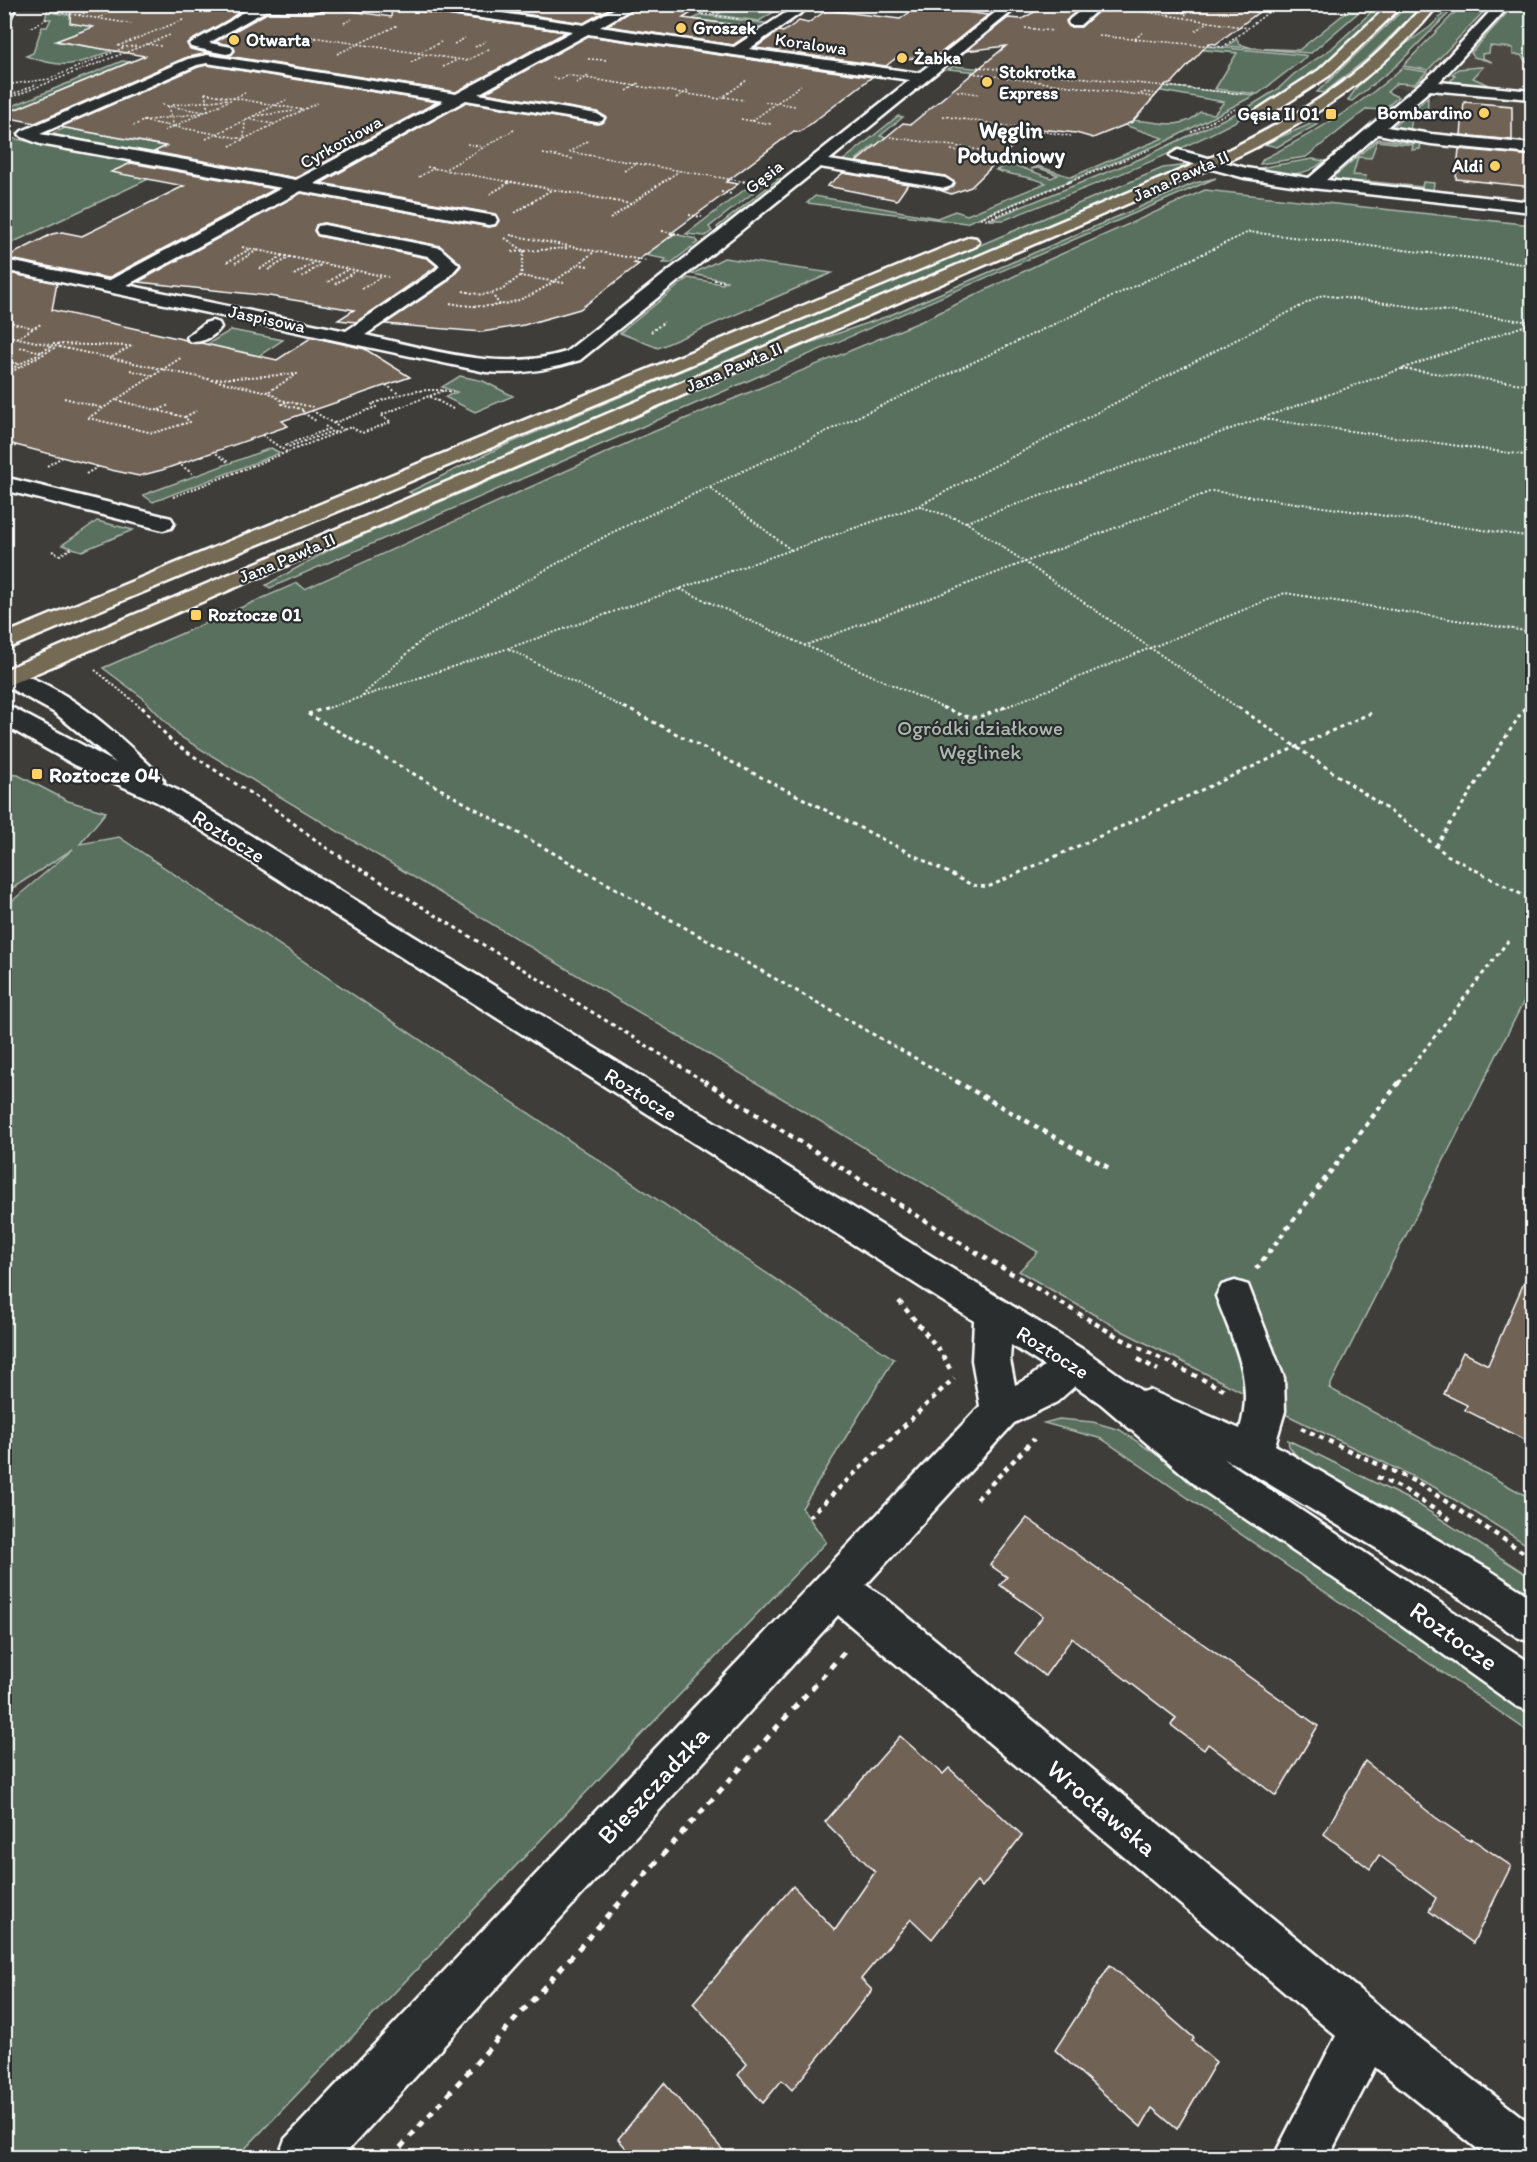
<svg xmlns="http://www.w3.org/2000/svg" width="1537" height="2162" viewBox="0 0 1537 2162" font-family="Itim,sans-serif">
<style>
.built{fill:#4e4842}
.green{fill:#59705d;stroke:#acb8ae;stroke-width:1.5}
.building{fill:#706356;stroke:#fff;stroke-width:1.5}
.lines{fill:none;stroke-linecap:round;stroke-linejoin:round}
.minor-casing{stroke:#fff;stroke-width:5}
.major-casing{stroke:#fff;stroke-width:5}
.path-far4{stroke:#fff;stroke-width:1.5;stroke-dasharray:2 2;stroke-linecap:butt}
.path-far3{stroke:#fff;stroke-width:2;stroke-dasharray:2 2;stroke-linecap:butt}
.path-far2{stroke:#fff;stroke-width:3;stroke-dasharray:4 4;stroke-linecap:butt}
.path-far1{stroke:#fff;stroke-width:4.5;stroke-dasharray:5 5;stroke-linecap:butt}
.path{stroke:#fff;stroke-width:5;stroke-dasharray:7 7;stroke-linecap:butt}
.minor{fill:#2a2d2e;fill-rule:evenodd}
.major{fill:#756b52;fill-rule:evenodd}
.poi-dot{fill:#ffd166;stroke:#2a2d2e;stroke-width:2}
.labels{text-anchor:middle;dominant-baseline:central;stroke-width:4.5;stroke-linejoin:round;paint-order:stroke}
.far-poi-label{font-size:18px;font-weight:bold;fill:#fff;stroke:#2a2d2e;text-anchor:start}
.far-street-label{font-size:18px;fill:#fff;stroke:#2a2d2e}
.park-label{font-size:21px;fill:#acb8ae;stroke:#2a2d2e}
.poi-label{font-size:21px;font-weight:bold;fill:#fff;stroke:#2a2d2e;text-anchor:start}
.street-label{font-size:21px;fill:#fff;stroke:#2a2d2e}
.far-district-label{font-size:22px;font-weight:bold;fill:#fff;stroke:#2a2d2e}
.near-street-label{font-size:26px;fill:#fff;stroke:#2a2d2e}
</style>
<rect width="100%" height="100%" fill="#3f3d3a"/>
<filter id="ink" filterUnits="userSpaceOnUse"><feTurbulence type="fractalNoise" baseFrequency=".0167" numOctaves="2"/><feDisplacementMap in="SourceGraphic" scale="12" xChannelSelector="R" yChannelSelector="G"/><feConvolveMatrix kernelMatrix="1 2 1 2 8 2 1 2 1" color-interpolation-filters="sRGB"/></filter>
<g filter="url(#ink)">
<!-- built -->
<polygon class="built" points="1469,5 1532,5 1532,202 1340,181 1337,174 1438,93 1389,87"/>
<!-- green -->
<g class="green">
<polygon points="1463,4 1490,5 1428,70 1403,66"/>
<polygon points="1515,4 1532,5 1532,63 1526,62 1521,55 1513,55 1513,48 1490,46 1489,53 1482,54 1482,58 1492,62 1474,57 1471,53"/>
<path d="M49,5H68L55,9L59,11L55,13L82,17L98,26L58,42L103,49L119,42L118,48C78,64 68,71 26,56L33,53L42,27H47L51,19H45Z"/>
<polygon points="1355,5 1367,5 1311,53 1308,53 1227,46 1237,39 1239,44 1252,48 1299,50"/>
<path d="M1379,5H1389C1360,31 1332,60 1299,83C1210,144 1104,180 1004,220H989L1142,158L1247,108L1278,89L1294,74L1331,49Z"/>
<polygon points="1408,5 1423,5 1369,57 1324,93 1317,92"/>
<polygon points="1452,5 1457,5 1396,66 1352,101 1348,100 1357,87 1403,46 1430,27"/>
<polygon points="731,6 774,12 759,21 716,15"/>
<polygon points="701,15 772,24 751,38 737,36 750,27 693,19"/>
<polygon points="1018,29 1303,55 1307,56 1258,94 1215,89 1237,53 1002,31"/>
<polygon points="598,36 777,61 782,63 560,56"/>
<polygon points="182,46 456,89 449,93 200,53"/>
<polygon points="122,61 130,62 5,114 5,109"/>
<path d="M953,66L1255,95L1167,141L966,223L807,203L815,196L937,218L955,211L967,215L1046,183C1029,176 1013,176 996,170L1011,164L1051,178L1058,175L1039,168L1031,169L1038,166L1071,177L1163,138L1118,123C1146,113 1177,137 1200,112L1214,114L1224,102L1150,89L948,69Z"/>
<polygon points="1480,67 1483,67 1473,78 1491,86 1450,82 1455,75 1452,74 1458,69"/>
<path d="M1402,68L1427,72L1414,84L1397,83L1387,92L1398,97L1383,110L1367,109L1306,157L1260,164L1263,159C1313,134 1360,106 1402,68Z"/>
<polygon points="1428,97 1427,119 1412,118 1410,131 1424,133 1421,134 1395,128 1395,125"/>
<path d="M898,116L903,117L880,136L1001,158C986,169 897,149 874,145L857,159L872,162L874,165L870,168L840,163Z"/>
<polygon points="1313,123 1318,124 1277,147 1264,144"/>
<polygon points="65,128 208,154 194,161 51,134"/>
<polygon points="5,137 172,168 5,246"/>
<polygon points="1378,139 1421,144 1420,149 1412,150 1413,145 1377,141 1371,158 1358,157 1353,175 1366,176 1365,181 1422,187 1423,182 1434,183 1433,190 1427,191 1336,180 1334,176 1337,174"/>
<path d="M1313,159L1324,161C1306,177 1275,179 1253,169Z"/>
<polygon points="1189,165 564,432 413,494 409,492 501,447 1163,168"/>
<polygon points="785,178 719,231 717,227 778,179"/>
<polygon points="1216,178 270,588 266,585 331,549 807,344 888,316 1195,183"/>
<polygon points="752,184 762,186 709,227 712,231 705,236 686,234"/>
<polygon points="1205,190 1532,225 1532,985 1329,1388 1532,1499 1532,1548 1436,1488 1285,1414 1124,1332 1019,1271 1038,1252 179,736 143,698 103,668 297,583 305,589 641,437 922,321 1039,264"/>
<polygon points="497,228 614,235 674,234 696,239 698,242 671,263 663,263 666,259"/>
<polygon points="724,258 832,273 658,348 620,333 688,278 723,284 727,281 692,274"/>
<polygon points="231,330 283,340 228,376 169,367"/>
<polygon points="460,376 483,381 513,396 475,412 445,397 457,392 442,387"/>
<polygon points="271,448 280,453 153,502 143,495"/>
<polygon points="97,521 133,530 82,551 62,545"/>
<polygon points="5,774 18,775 68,801 106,812 80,844 119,837 894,1359 802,1508 826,1542 237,2157 5,2157 5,907 73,849 5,893"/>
<polygon points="1059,1419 1093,1422 1120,1430 1532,1710 1532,1734 1102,1439 1044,1423"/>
<polygon points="1288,1440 1416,1503 1532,1578 1532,1592 1500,1581 1373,1502 1299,1460 1289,1446"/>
</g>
<!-- building -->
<g class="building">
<polygon points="71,4 249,4 228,20 187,43 191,49 212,54 187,57 35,123 4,117 4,114 145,56 56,41 93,27 70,23"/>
<polygon points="392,4 402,4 410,10 566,32 456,92 228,56 235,51 233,46 215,42 267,13 311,13 331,8 391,17"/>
<polygon points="459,4 617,4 584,23"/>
<polygon points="641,4 706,4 683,18 758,28 733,45 607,26"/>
<polygon points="1048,4 1085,4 1066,21 1070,27 1081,27 1106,4 1210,4 1259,12 1216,44 1209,43 1171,84 1166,84 1132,122 1093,138 1076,133 1031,128 971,187 951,194 936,189 946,190 953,187 955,183 945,176 856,162 903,123 911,124 1006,46 966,51 1008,18 1022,19"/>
<polygon points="919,6 988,15 938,55 906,59 896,58 886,66 755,48 779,31 783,32 799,21 808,23 827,10 900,19"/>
<polygon points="588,36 872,77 800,132 794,131 726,182 738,184 670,234 674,234 634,263 639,264 580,309 524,325 482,332 385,324 447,282 461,266 460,263 440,246 324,223 316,225 314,231 318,236 427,258 437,266 356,322 338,320 354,310 269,296 138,282 301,193 489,227 495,226 499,221 495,214 321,183 466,102 597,124 602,123 606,117 597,112 485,93"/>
<polygon points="207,65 437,102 296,178 154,152 166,146 60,127 198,67"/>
<polygon points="1464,102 1512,106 1512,140 1461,135"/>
<polygon points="1459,149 1533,156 1533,187 1456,179"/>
<polygon points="131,163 275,189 108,278 5,258 52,234 62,232 82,236 184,186 111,172"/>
<polygon points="843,173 908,184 897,200 827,186"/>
<polygon points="4,272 57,283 52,310 186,340 189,343 201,343 277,360 312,337 365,349 410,377 282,421 288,426 162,470 139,476 111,470 4,442"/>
<polygon points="1533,1262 1533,1444 1465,1410 1467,1405 1444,1394 1463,1352 1488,1365"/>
<polygon points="1027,1518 1318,1726 1276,1796 1208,1744 1204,1750 1171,1725 1176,1718 1072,1638 1045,1676 1015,1653 1043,1616 1000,1585 1007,1577 990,1565"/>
<polygon points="900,1736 943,1774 949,1768 1022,1835 982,1887 977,1881 932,1939 911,1919 861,1979 872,1990 834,2038 792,2090 782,2080 763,2103 738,2075 747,2064 693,2003 793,1886 835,1930 875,1872 825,1822"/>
<polygon points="1365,1761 1435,1817 1470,1841 1472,1839 1511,1866 1473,1943 1429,1911 1436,1898 1379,1855 1370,1869 1324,1834"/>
<polygon points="1110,1965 1194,2038 1192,2041 1216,2062 1177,2129 1152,2108 1141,2127 1055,2050"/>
<polygon points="664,2083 729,2157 634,2157 618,2139"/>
</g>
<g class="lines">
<!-- minor casing -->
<g class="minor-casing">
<g id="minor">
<polygon points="4,4 17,4 9,21 4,22"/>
<path d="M254,4H334C320,16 284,10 266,11C262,12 218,38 209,43L231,47L233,50L231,53L226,54L191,47L189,44L229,22Z"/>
<path d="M404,4H440L584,25L623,4H639L600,27L734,47L799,4H814L749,49L919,73L1006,4H1021L829,160L945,178L953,183L951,186L945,188L820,167L580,360C548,370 519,375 486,372L4,270V260L108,281L282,188L40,144L22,137L19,134L22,131L188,59L207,55L456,94L573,31L410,8ZM588,34L910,80L566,352C499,373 431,349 365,335L446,280L459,265L440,248L324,225L318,226L316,230L318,234L428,256L440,266L434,272L346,331L127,285L301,191L489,225L495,224L497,220L495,216L489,215L314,184L466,100L597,122L602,121L604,118L597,114L478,94ZM207,63L444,101L296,180L40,134L197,65Z"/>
<polygon points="1089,4 1104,4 1080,25 1070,25 1068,22 1070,19"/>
<polygon points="1497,4 1511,4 1439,82 1532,91 1532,99 1430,90 1387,127 1431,134 1532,144 1532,154 1431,144 1378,134 1326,180 1532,202 1532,212 1312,188 1245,178 1172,158 1170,155 1178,150 1246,168 1309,178 1435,71"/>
<path d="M212,321L219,323L221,327C214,337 201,344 189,341L187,337L205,323Z"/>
<polygon points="4,477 171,518 174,523 171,528 163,530 4,490"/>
<path d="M4,669C66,684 116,733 160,775L164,781L162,783L177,790L1087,1352L1143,1392L1149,1390L1240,1429C1255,1379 1233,1342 1216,1296L1222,1285L1235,1281L1248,1285L1284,1378L1285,1411L1275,1445L1491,1571L1532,1598V1643L1517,1637L1461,1599L1239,1466L1224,1459L1532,1664V1712L1516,1706L1378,1608L1198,1487L1101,1404L1075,1386L1057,1402L1014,1423L866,1585L885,1598L1385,2011L1532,2125V2158H1489L1375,2067L1328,2158H1273L1336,2036L838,1615L341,2158H278L285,2139L980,1406L972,1360L974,1321L157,802L75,765L4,725V706L13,708L116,763L55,713L4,685ZM1011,1345L1044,1366L1029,1378L1015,1385L1010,1360Z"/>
</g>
</g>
<!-- major casing -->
<g class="major-casing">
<g id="major">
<polygon points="1390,4 1404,4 1329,76 1264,118 1254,118 1252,115 1254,112 1319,70"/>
<path d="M1425,4H1439C1385,72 1313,120 1236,157L4,687V670L1226,151C1270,129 1313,106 1352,75C1379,54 1402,29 1425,4Z"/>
<polygon points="970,237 976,238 979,242 976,246 4,650 4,634"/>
</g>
</g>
<!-- path-far4 -->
<g class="path-far4">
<polyline points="78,4 57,12 133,24"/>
<polyline points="663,4 671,6"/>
<polyline points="1121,8 1248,28 1279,4"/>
<polyline points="1227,8 1232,4"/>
<polyline points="1252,8 1256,4"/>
<polyline points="353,11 367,4"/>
<polyline points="79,15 87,12"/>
<polyline points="712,15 700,14 715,4"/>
<polyline points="1168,15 1173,11 1186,13 1185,18"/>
<polyline points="98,18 106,15"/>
<polyline points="738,19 712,15 730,5 753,8"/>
<polyline points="344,23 352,19"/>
<polyline points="31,27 47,19"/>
<polyline points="1025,28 1053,31"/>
<polyline points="1195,31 1208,22"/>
<polyline points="299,35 469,61"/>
<polyline points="1099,36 1223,47 1247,29"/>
<polyline points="1135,39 1143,32"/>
<polyline points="272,41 287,34"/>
<polyline points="147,44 161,46"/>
<polyline points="454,44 465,38"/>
<polyline points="301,45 317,38"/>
<polyline points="118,46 183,20"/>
<polyline points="122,47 138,46"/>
<polyline points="475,47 486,41"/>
<polyline points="418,53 441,42"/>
<polyline points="337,54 398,25"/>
<polyline points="588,59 607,60"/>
<polyline points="466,61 489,49"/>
<polyline points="411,62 426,55"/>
<polyline points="443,67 457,60"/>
<polyline points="977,67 1244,94"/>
<polyline points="971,73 1154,97 1157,94 1143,92 1140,95"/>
<polyline points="553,78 560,79 566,75 720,99 747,80"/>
<polyline points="576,83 590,75"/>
<polyline points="4,85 49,79 123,48"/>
<polyline points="627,91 639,83"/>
<polyline points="957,91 978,94"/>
<polyline points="205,93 303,110"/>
<polyline points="205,93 208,111"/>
<polyline points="11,95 37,84"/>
<polyline points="724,97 744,100"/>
<polyline points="676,98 689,90"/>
<polyline points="4,100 170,35"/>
<polyline points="765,102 774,103"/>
<polyline points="777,103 795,106"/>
<polyline points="162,105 205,112"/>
<polyline points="173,105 228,99"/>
<polyline points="168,106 174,127"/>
<polyline points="255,116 295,111"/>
<polyline points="943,116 1071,136"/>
<polyline points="247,119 274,124"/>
<polyline points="741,119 771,124"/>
<polyline points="143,121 244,139 245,120"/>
<polyline points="752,121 801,85"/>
<polyline points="133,126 143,121 201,113"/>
<polyline points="514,130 444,170 515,183"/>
<polyline points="164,131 245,93"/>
<polyline points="1191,132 1235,109"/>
<polyline points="890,137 981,150"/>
<polyline points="206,139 286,100"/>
<polyline points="588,141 570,152 746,182"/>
<polyline points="467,144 483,147"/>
<polyline points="230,146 317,103"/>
<polyline points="951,150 1010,159"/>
<polyline points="543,154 573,159"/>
<polyline points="427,167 444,170"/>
<polyline points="624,171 636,164"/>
<polyline points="419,177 434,168"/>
<polyline points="662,183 679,171"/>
<polyline points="1067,183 1151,149"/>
</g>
<!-- path-far3 -->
<g class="path-far3">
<polyline points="507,181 631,204 664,181"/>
<polyline points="743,181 746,182"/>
<polyline points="721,192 732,194"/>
<polyline points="490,194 510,182"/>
<polyline points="515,213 551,190"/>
<polyline points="689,215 702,217"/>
<polyline points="980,218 1071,181"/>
<polyline points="610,219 631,204"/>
<polyline points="985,220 1022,205"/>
<polyline points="662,231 680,234"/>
<polyline points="510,235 647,261"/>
<polyline points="505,238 524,251 569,248"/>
<polyline points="242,247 388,277"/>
<polyline points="512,252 524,251 521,276"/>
<polyline points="227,262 250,249"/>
<polyline points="235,263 258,250"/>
<polyline points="578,264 588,266"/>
<polyline points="1532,265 1532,300"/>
<polyline points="260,269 282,256"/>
<polyline points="268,270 290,257"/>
<polyline points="294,275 315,262"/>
<polyline points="302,277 322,264"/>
<polyline points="714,280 726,282"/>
<polyline points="328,282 348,269"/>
<polyline points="335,284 356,271"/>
<polyline points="362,289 382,276"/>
<polyline points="463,291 482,295 491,293"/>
<path d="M450,303C515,316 545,289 594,252"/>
<polyline points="500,305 491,293 502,290 520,276 564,283"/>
<polyline points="4,321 34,328 41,324"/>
<polyline points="651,332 664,322"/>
<polyline points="4,335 268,392 281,400 312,407 313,411 344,430"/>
<polyline points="17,338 34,328"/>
<polyline points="53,344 130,346"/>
<polyline points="20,347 42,352"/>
<polyline points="112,357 133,345"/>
<polyline points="4,361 19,364"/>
<polyline points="1402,369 1532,385"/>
<polyline points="130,370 154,376"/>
<polyline points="4,373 52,346"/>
<polyline points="4,376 56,347"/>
<polyline points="216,379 297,374 268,392"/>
<polyline points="386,385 399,394"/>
<polyline points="430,396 445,390"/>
<polyline points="64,398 102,408"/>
<polyline points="286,402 282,404 304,410 302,412 316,421"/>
<polyline points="159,410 169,405"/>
<polyline points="185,417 196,411"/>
<polyline points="88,418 153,433 190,422 184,417 116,400"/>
<polyline points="88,418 182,357"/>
<polyline points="1263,419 1532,456"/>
<path d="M334,423L376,407L372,404C400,394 423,386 453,392"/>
<polyline points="325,426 329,429 285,445 288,447 333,431 336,433"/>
<polyline points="262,435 287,452"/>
<polyline points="213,451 228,462"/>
<polyline points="4,453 17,445"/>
<polyline points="178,463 193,474"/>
<polyline points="47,466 62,457"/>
<polyline points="86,474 99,466"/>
<polyline points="173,497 351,427 362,433 391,422 381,415 429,396 453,409"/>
<polyline points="919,506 966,522 1240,709"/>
<polyline points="966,522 1532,323"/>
<polyline points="791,550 709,487 1249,232 1532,265"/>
<polyline points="52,551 60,555 72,548"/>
<polyline points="680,589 946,709"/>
<polyline points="804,646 1212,491 1532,537"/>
<polyline points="509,649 626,709"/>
<polyline points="95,670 143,709"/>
<polyline points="362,696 423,639 611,533 709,487"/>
<polyline points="325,709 509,648 918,506 1322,295 1532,322"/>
<polyline points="1001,709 1285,593 1532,632"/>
<polyline points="1524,709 1532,697"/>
</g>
<!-- path-far2 -->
<g class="path-far2">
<polyline points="142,707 172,742 276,810 325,847 707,1083"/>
<polyline points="624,707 972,885 988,887 1371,713"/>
<path d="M942,707C973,721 974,720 1005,707"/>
<polyline points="1238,707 1407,823 1447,855 1532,900"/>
<polyline points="308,714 959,1083"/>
<polyline points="308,714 329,707"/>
<polyline points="1436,846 1525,707"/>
<polyline points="1399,1083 1508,941"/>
</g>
<!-- path-far1 -->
<g class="path-far1">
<polyline points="704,1081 954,1239 1118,1337 1224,1390"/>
<polyline points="956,1081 1109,1168"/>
<polyline points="1256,1269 1400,1081"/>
<polyline points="899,1301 941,1352 951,1371"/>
<polyline points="1138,1359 1158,1370"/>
<polyline points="1301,1428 1418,1483 1532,1558"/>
<polyline points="1377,1477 1403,1489 1451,1520"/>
<polyline points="977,1499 1034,1439"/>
<polyline points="809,1517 954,1378"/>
</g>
<!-- path -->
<polyline class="path" points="391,2158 847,1649"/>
<!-- minor -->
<use href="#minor" class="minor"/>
<!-- major -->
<use href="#major" class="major"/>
</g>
</g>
<!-- markers -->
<g class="poi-dot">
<circle cx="681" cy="28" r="6"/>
<circle cx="234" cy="40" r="6"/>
<circle cx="902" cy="58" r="6"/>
<circle cx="987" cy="82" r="6"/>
<circle cx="1484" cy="113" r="6"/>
<rect x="1325" y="108" width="12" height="12" rx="3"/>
<circle cx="1495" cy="166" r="6"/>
<rect x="190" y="609" width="12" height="12" rx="3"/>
<rect x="31" y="768" width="12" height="12" rx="3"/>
</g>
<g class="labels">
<!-- far-poi labels -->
<g class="far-poi-label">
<text x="693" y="28">Groszek</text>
<text x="246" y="40">Otwarta</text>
<text x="914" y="58">Żabka</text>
<text x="999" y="72">Stokrotka<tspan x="999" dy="21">Express</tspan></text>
<text x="1472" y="113" text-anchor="end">Bombardino</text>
<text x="1319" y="114" text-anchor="end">Gęsia II 01</text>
<text x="1483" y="166" text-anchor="end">Aldi</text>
<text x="208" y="615">Roztocze 01</text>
</g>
<!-- far-street labels -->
<g class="far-street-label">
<text transform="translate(811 44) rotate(8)">Koralowa</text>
<text transform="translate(341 142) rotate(-29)">Cyrkoniowa</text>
<text transform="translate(1181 176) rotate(-24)">Jana Pawła II</text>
<text transform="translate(764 177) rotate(-38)">Gęsia</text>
<text transform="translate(267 319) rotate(12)">Jaspisowa</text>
<text transform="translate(734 367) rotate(-23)">Jana Pawła II</text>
<text transform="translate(287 558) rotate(-23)">Jana Pawła II</text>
</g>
<!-- park labels -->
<g class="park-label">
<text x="980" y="727">Ogródki działkowe<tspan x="980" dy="24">Węglinek</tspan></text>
</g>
<!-- poi labels -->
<g class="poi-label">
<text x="49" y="774">Roztocze 04</text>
</g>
<!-- street labels -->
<g class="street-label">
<text transform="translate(229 836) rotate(32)">Roztocze</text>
<text transform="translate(641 1094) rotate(32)">Roztocze</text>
<text transform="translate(1053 1352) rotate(32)">Roztocze</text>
</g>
<!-- far-district labels -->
<g class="far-district-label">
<text x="1011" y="130">Węglin<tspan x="1011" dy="25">Południowy</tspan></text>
</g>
<!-- near-street labels -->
<g class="near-street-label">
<text transform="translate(1454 1636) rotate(35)">Roztocze</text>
<text transform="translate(653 1785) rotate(-47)">Bieszczadzka</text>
<text transform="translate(1102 1808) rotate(40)">Wrocławska</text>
</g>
</g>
<!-- margin -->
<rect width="1537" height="2162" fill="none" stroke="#2a2d2e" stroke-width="24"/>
<rect x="12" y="12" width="1513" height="2138" fill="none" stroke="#fff" stroke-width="2" filter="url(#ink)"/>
</svg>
